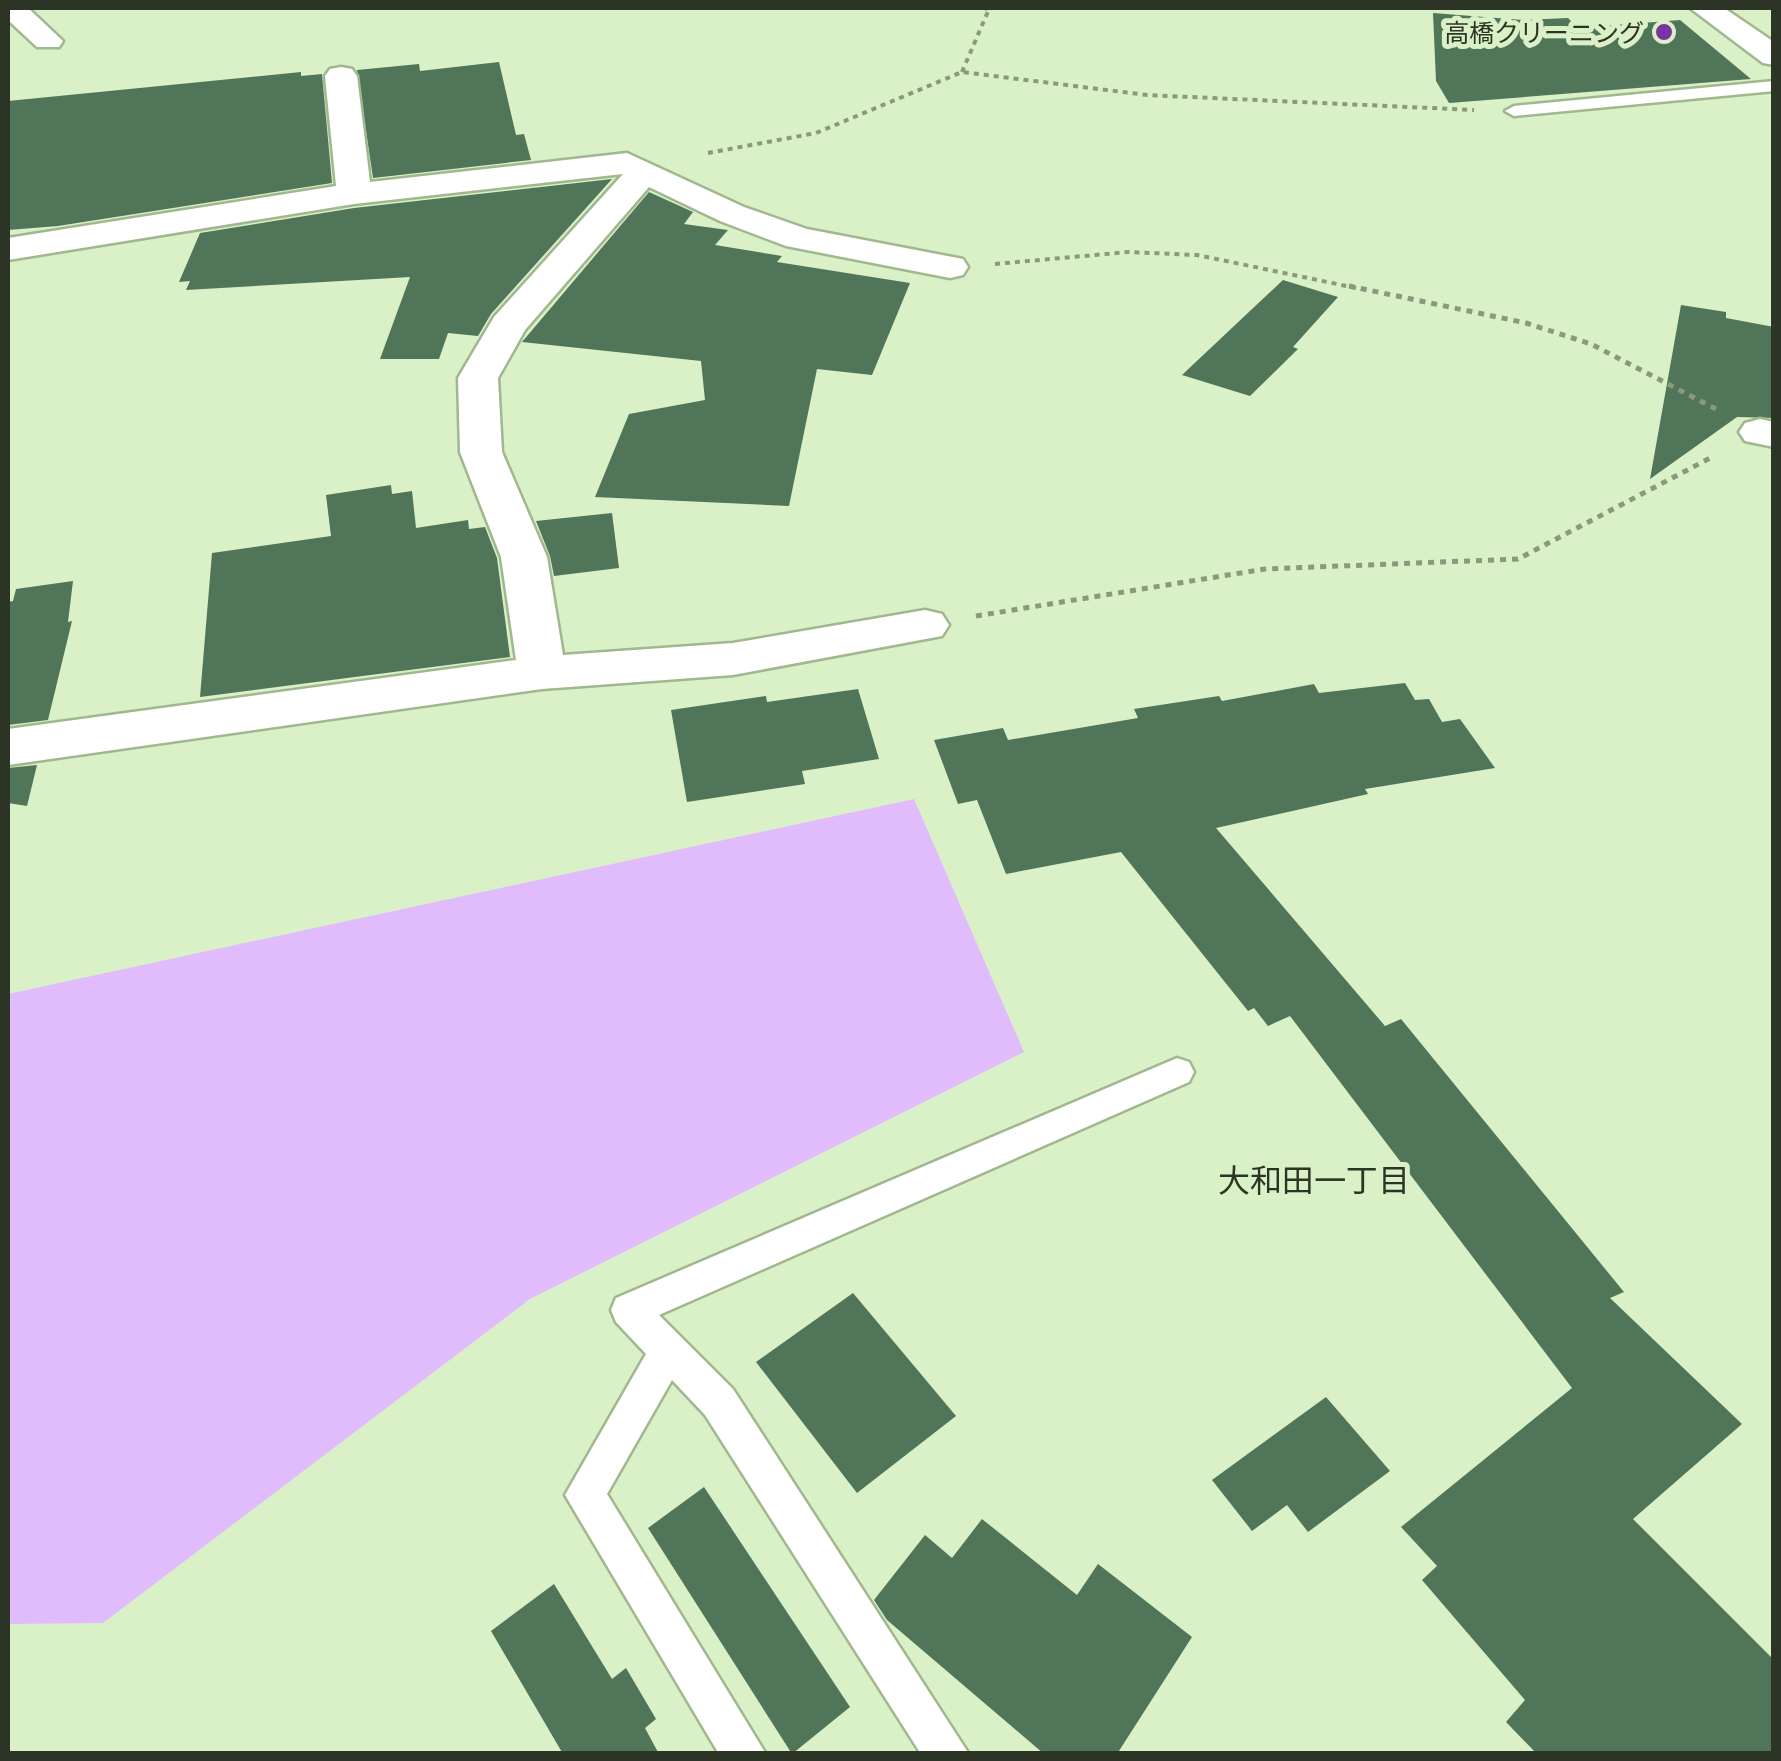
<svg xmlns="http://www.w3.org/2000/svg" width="1781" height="1761" viewBox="0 0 1781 1761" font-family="Mulish,'Noto Sans JP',sans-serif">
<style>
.green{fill:#e1bcfd}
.building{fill:#507558}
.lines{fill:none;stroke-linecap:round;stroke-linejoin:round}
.lane-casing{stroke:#a1b78e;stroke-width:5}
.street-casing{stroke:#a1b78e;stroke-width:5}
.secondary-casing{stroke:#a1b78e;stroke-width:5}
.path-far1{stroke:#899a7c;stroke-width:4;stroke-dasharray:5 5;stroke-linecap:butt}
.path{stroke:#899a7c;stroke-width:5;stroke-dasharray:6 6;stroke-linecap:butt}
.lane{fill:#fff;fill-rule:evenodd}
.street{fill:#fff;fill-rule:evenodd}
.secondary{fill:#fff;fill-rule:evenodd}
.poi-dot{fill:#7b32a4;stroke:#daf1c7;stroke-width:4}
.labels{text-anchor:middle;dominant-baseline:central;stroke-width:10;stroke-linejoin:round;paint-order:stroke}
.far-poi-label{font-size:25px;fill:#2c3525;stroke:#daf1c7;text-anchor:end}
.neighbourhood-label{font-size:32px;fill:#2c3525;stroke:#daf1c7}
</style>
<rect width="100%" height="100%" fill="#daf1c7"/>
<!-- green -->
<polygon class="green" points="914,799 1024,1052 530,1299 103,1623 8,1624 8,994"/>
<!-- building -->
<g class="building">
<polygon points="1433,13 1523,20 1568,18 1578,28 1680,20 1751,79 1449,103 1436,81"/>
<polygon points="499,62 516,135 524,134 531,160 373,178 357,70 419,64 420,71"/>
<polygon points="301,72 301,76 322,74 332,183 58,226 8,230 8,101"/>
<polygon points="612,179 491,314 478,336 448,333 439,359 380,359 410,277 186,290 190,281 179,282 200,233 354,208"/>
<polygon points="649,192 693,212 684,224 728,230 715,245 782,256 777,262 910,283 872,375 817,369 789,506 595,497 629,414 705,400 701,361 522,342"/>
<polygon points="1283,280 1338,297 1293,347 1298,349 1250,396 1182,375"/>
<polygon points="1681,305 1726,312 1726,318 1774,327 1774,418 1737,417 1650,479"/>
<polygon points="391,485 392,494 412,491 416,528 468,520 469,529 485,527 497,558 510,657 200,697 212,553 331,536 326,495"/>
<polygon points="612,513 619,568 554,576 550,556 536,521"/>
<polygon points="73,581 68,622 72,621 48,720 8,725 8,602 13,601 16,589"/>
<polygon points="1405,683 1415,700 1429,699 1442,722 1460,719 1495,768 1365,789 1368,794 1216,828 1385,1026 1401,1019 1624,1292 1610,1298 1742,1424 1633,1519 1774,1660 1774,1754 1537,1754 1506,1722 1525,1700 1422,1580 1437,1566 1401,1527 1572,1388 1290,1016 1268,1026 1254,1008 1248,1011 1121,852 1006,874 977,800 958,804 934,740 1003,728 1008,740 1138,718 1134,709 1219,696 1222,701 1314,684 1319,693"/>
<polygon points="858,689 879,759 802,771 805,784 687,802 671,710 766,696 767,702"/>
<polygon points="37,765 27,806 8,803 8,768"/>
<polygon points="853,1293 956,1416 857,1493 756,1362"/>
<polygon points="1326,1397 1390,1471 1308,1532 1287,1505 1252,1531 1212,1480"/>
<polygon points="704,1487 850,1707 792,1754 648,1528"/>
<polygon points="982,1519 1077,1595 1098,1564 1192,1637 1117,1754 1044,1754 887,1620 874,1600 925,1535 952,1558"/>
<polygon points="554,1584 612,1679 626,1668 656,1719 645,1728 659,1754 563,1754 491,1631"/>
</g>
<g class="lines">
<!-- lane casing -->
<g class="lane-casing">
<g id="lane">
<polygon points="1774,81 1774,91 1514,116 1505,111 1514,106"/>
<polygon points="1177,1058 1189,1062 1194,1072 1189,1082 659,1315 733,1389 969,1754 921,1754 705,1415 672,1380 607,1494 766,1754 719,1754 565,1495 646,1354 616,1322 611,1310 616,1298"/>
</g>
</g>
<!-- street casing -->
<g class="street-casing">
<g id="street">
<polygon points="8,8 28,8 63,41 59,47 37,47 8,20"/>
<polygon points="341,67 352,69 357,76 370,182 627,153 744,207 807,229 963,259 968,267 963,275 950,278 786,246 720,221 649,187 525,330 498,378 502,452 547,557 563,655 733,643 925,610 942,614 949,625 942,636 733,675 542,689 8,765 8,729 516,660 501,557 460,452 458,378 494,317 623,174 354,204 8,260 8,238 336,186 325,76 330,69"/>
<polygon points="1760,419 1774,422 1774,447 1745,441 1739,432 1745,423"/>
</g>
</g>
<!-- secondary casing -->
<g class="secondary-casing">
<polygon id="secondary" points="1690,8 1724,8 1774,42 1774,65 1763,63"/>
</g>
<!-- path-far1 -->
<g class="path-far1">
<polyline points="962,72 989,9 984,8"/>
<polyline points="708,153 816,133 962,72 1147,95 1474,110"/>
<polyline points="995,264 1128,252 1197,255 1361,289"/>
</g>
<!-- path -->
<g class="path">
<polyline points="1349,286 1526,323 1591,344 1716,409"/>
<polyline points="976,616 1265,569 1518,559 1714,456"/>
</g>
<!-- lane -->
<use href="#lane" class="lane"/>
<!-- street -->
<use href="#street" class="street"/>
<!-- secondary -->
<use href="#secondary" class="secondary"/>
</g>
<!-- markers -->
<circle class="poi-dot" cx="1664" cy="32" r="10"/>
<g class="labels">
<!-- far-poi labels -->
<g class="far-poi-label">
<text x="1644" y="32">高橋クリーニング</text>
</g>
<!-- neighbourhood labels -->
<g class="neighbourhood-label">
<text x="1314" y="1180">大和田一丁目</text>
</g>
</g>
<!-- border -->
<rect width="1781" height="1761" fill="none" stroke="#2c3525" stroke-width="20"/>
</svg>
